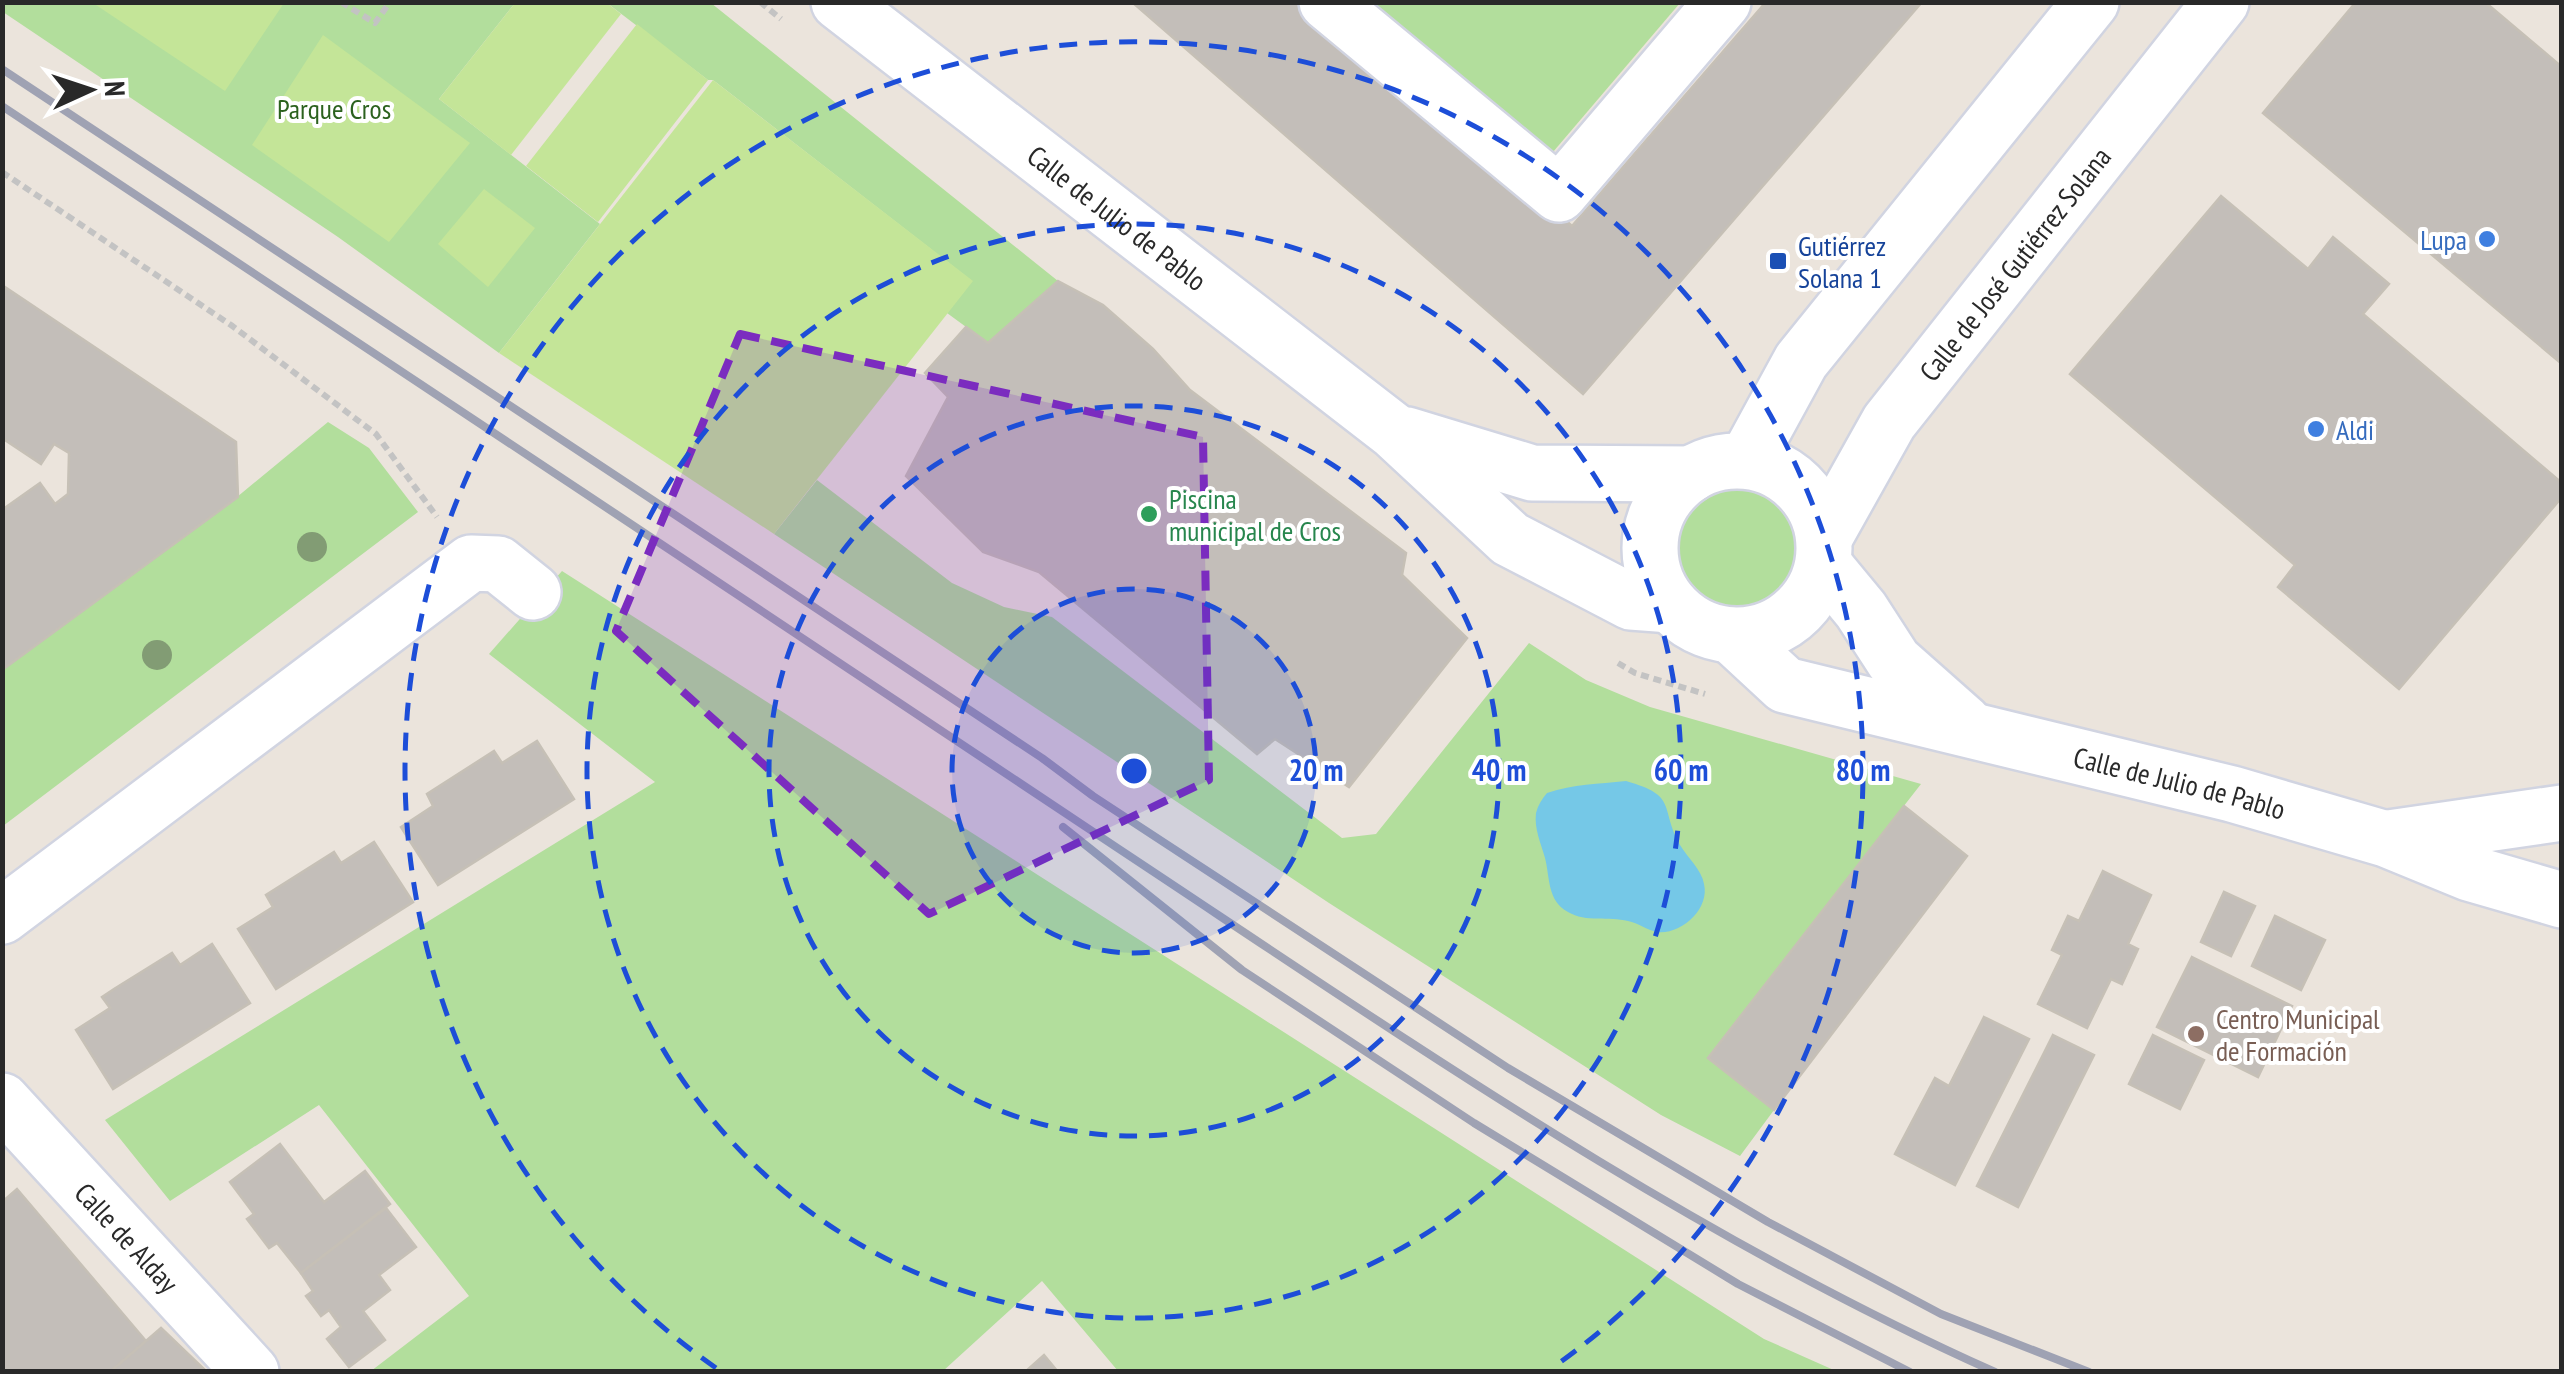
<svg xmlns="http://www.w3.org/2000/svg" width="2564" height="1374" viewBox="0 0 2564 1374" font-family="'PT Sans Narrow',sans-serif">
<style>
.green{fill:#b2de9c}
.pitch{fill:#c4e598}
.water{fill:#75c8e7}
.building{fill:#c3beb9;stroke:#c6c0b6;stroke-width:2.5}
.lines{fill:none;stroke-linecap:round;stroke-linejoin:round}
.street-casing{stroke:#d1d4e1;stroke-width:60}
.path{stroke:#c3c3c3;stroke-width:6;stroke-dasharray:8 5;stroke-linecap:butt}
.street{stroke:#fff;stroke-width:55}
.rail{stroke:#9fa2b3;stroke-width:8}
.tree{fill:#829c74}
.marked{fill:#7b2cbf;fill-opacity:0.2;stroke:#7b2cbf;stroke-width:8;stroke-dasharray:20 12;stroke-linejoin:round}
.ring{fill:none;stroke:#1d4ed8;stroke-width:5;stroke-dasharray:18 12}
.shop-dot{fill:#3f7fe0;stroke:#fff;stroke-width:4}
.transit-dot{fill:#1a4fb4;stroke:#fff;stroke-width:4}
.leisure-dot{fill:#2e9e5b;stroke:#fff;stroke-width:4}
.education-dot{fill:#8d6e63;stroke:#fff;stroke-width:4}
.labels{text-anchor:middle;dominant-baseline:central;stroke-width:8;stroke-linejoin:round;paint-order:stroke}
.park-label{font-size:28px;fill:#2c621e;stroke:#fff}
.street-label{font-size:28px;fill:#292929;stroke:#fff}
.shop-label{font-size:28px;fill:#366cbe;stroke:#fff;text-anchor:end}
.transit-label{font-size:28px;fill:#164399;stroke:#fff;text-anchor:start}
.leisure-label{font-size:28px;fill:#27864d;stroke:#fff;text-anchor:start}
.education-label{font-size:28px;fill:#785e54;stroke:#fff;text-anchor:start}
.centre{fill:#1d4ed8;stroke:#fff;stroke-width:5}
.ring-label{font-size:30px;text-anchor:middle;font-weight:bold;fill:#1d4ed8;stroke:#fff;stroke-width:8;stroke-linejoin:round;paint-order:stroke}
</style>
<rect width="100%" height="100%" fill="#ebe4dc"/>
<!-- green -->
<g class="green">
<polygon points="2,3 515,3 439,99 600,224 499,353 338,237 3,12"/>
<polygon points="607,3 711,3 1058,281 988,343 947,313 972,281 713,80 708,80"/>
<polygon points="1312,3 1680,3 1524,186"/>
<polygon points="328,422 369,448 418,512 3,826 3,669 237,497"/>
<polygon points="817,480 952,583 1004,607 1052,617 1342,838 1376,834 1529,643 1586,680 1650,707 1921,784 1708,1057 1774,1110 1740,1156 1661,1115 1329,903 774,534"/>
<circle cx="1737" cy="549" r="65"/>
<polygon points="562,571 1764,1339 1836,1371 1118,1371 1042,1281 943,1371 371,1371 469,1296 319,1105 170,1201 105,1120 655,782 489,654"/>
</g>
<!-- pitch -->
<g class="pitch">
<polygon points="98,2 284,2 284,3 225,91 96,5"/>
<polygon points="515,3 607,3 621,14 511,155 439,99"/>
<polygon points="637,24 708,80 598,222 526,166"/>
<polygon points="323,35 470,143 389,242 252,145"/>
<polygon points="713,80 973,281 774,534 499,353"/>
<polygon points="484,189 535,228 488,287 438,244"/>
</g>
<!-- water -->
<path class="water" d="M1626,781C1679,796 1659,807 1680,845C1687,857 1702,870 1704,884C1710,909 1681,935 1657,932C1647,930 1638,923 1628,921C1609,916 1586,923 1568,912C1547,901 1550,877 1545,858C1541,843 1534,829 1536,813C1538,805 1542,799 1547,793C1574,784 1598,784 1626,781Z"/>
<!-- building -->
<g class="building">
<polygon points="1132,2 1313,2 1572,226 1766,2 1922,2 1583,394"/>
<polygon points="2356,2 2485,2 2562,67 2562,364 2263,113"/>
<polygon points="2221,196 2308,269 2333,237 2389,284 2363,314 2562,483 2562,497 2399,689 2278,587 2295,565 2070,374"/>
<polygon points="1058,281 1103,305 1153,349 1190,390 1406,553 1402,575 1467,638 1349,787 1275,739 1257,754 1039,572 983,552 906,476 948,397 925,373 966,327 988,343"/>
<polygon points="2,285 236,442 238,497 2,670 2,510 40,483 55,504 68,494 69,453 54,444 41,464 2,438"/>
<polygon points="537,741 574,799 438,885 401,827 433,806 427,794 494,751 502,763"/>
<polygon points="1904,806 1967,856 1774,1110 1708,1058"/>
<polygon points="374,842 413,902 276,989 238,929 273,907 266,895 334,852 341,863"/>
<polygon points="2103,871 2151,895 2128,944 2138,949 2122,984 2111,979 2087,1028 2038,1004 2062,955 2052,950 2068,916 2079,921"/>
<polygon points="2224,892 2255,906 2231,956 2201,942"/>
<polygon points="2275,916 2325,940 2301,990 2252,966"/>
<polygon points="212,944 250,1003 113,1089 76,1030 110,1008 102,997 114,989 172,953 180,965"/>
<polygon points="2192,957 2292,1006 2258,1077 2157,1027"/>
<polygon points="1984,1017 2029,1039 1955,1185 1895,1154 1935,1078 1949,1086"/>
<polygon points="2053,1035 2094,1055 2018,1207 1977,1186"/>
<polygon points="2153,1035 2204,1060 2180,1109 2129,1084"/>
<polygon points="280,1144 324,1202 365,1171 390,1204 301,1273 277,1243 269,1248 247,1219 254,1214 230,1182"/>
<polygon points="17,1189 146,1341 110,1372 2,1372 2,1202"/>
<polygon points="386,1208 416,1247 379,1275 390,1290 363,1311 385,1340 349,1367 327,1339 341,1327 329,1310 321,1316 306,1296 313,1291 301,1273"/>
<polygon points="161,1328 207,1372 110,1372 146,1341"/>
<polygon points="1044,1355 1058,1372 1025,1372"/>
</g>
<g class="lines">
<!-- street casing -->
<g class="street-casing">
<g id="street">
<path id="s1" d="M839,2L1395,432L1510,539L1631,602L1671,605"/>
<polyline points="1327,2 1559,194 1723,2"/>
<polyline points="1407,435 1532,473 1691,474"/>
<polyline points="1747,460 1801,361 2091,2"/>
<circle cx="1737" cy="548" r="87"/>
<path id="s2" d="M1824,538L1889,422L2221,2"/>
<polyline points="1823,564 1861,610 1894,661 1964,723"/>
<path id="s3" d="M1731,635L1785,685L2232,794L2386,839L2469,873L2562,900"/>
<polyline points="2389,838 2562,813"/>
<polyline points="2,916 471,563 498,564 533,592"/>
<path id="s4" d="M2,1101L251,1372"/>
</g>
</g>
<!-- path -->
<g class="path">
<polyline points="341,2 375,23 390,2"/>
<polyline points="760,2 781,19"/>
<polyline points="2,172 231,325 376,434 437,517"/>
<polyline points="1618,663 1635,673 1705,694"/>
</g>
<!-- street -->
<use href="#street" class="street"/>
<!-- rail -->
<g class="rail">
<polyline points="2,69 1042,758 1093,796 1508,1068 1768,1222 1941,1314 2089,1372"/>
<path d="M2,106C376,352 746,602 1119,849C1403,1037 1683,1233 1995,1372"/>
<polyline points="1063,827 1242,970 1474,1123 1738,1284 1910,1372"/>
</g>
</g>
<!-- trees -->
<g class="tree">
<circle cx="312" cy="547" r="15"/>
<circle cx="157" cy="655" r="15"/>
</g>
<!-- marked area -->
<path class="marked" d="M740,334L1203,437L1209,780L929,914L616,631Z"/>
<!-- distance rings -->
<circle cx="1134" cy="771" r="182" fill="#1d4ed8" fill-opacity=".12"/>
<g class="ring">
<circle cx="1134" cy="771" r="182"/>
<circle cx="1134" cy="771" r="365"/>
<circle cx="1134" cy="771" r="547"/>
<path d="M716 1368A729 729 0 1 1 1552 1368"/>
</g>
<!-- markers -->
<g class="shop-dot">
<circle cx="2487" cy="239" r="10"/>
<circle cx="2316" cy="429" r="10"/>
</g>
<rect class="transit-dot" x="1768" y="251" width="20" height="20" rx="5"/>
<circle class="leisure-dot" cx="1149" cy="514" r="10"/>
<circle class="education-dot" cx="2196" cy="1034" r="10"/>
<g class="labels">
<!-- park labels -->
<g class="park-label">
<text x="334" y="108">Parque Cros</text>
</g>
<!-- street labels -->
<g class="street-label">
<text stroke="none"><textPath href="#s1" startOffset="352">Calle de Julio de Pablo</textPath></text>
<text stroke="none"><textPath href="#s2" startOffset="335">Calle de José Gutiérrez Solana</textPath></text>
<text stroke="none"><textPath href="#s3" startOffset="480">Calle de Julio de Pablo</textPath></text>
<text stroke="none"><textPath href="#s4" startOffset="185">Calle de Alday</textPath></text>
</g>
<!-- shop labels -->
<g class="shop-label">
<text x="2467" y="239">Lupa</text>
<text x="2336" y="429" text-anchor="start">Aldi</text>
</g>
<!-- transit labels -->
<g class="transit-label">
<text x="1798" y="245">Gutiérrez<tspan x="1798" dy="32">Solana 1</tspan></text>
</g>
<!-- leisure labels -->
<g class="leisure-label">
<text x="1169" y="498">Piscina<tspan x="1169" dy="32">municipal de Cros</tspan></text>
</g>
<!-- education labels -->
<g class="education-label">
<text x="2216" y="1018">Centro Municipal<tspan x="2216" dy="32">de Formación</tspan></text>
</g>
</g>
<circle cx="1134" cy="771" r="15" class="centre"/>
<g class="ring-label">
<text x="1316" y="781">20 m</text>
<text x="1499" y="781">40 m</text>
<text x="1681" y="781">60 m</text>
<text x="1863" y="781">80 m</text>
</g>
<!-- border -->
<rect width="2564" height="1374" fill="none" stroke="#292929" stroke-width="10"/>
<!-- north arrow -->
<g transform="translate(90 90) rotate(87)" stroke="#ffffff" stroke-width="8" paint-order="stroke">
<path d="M0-8L18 38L0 25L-18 38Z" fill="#292929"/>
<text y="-15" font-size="28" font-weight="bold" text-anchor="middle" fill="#292929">N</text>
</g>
</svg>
